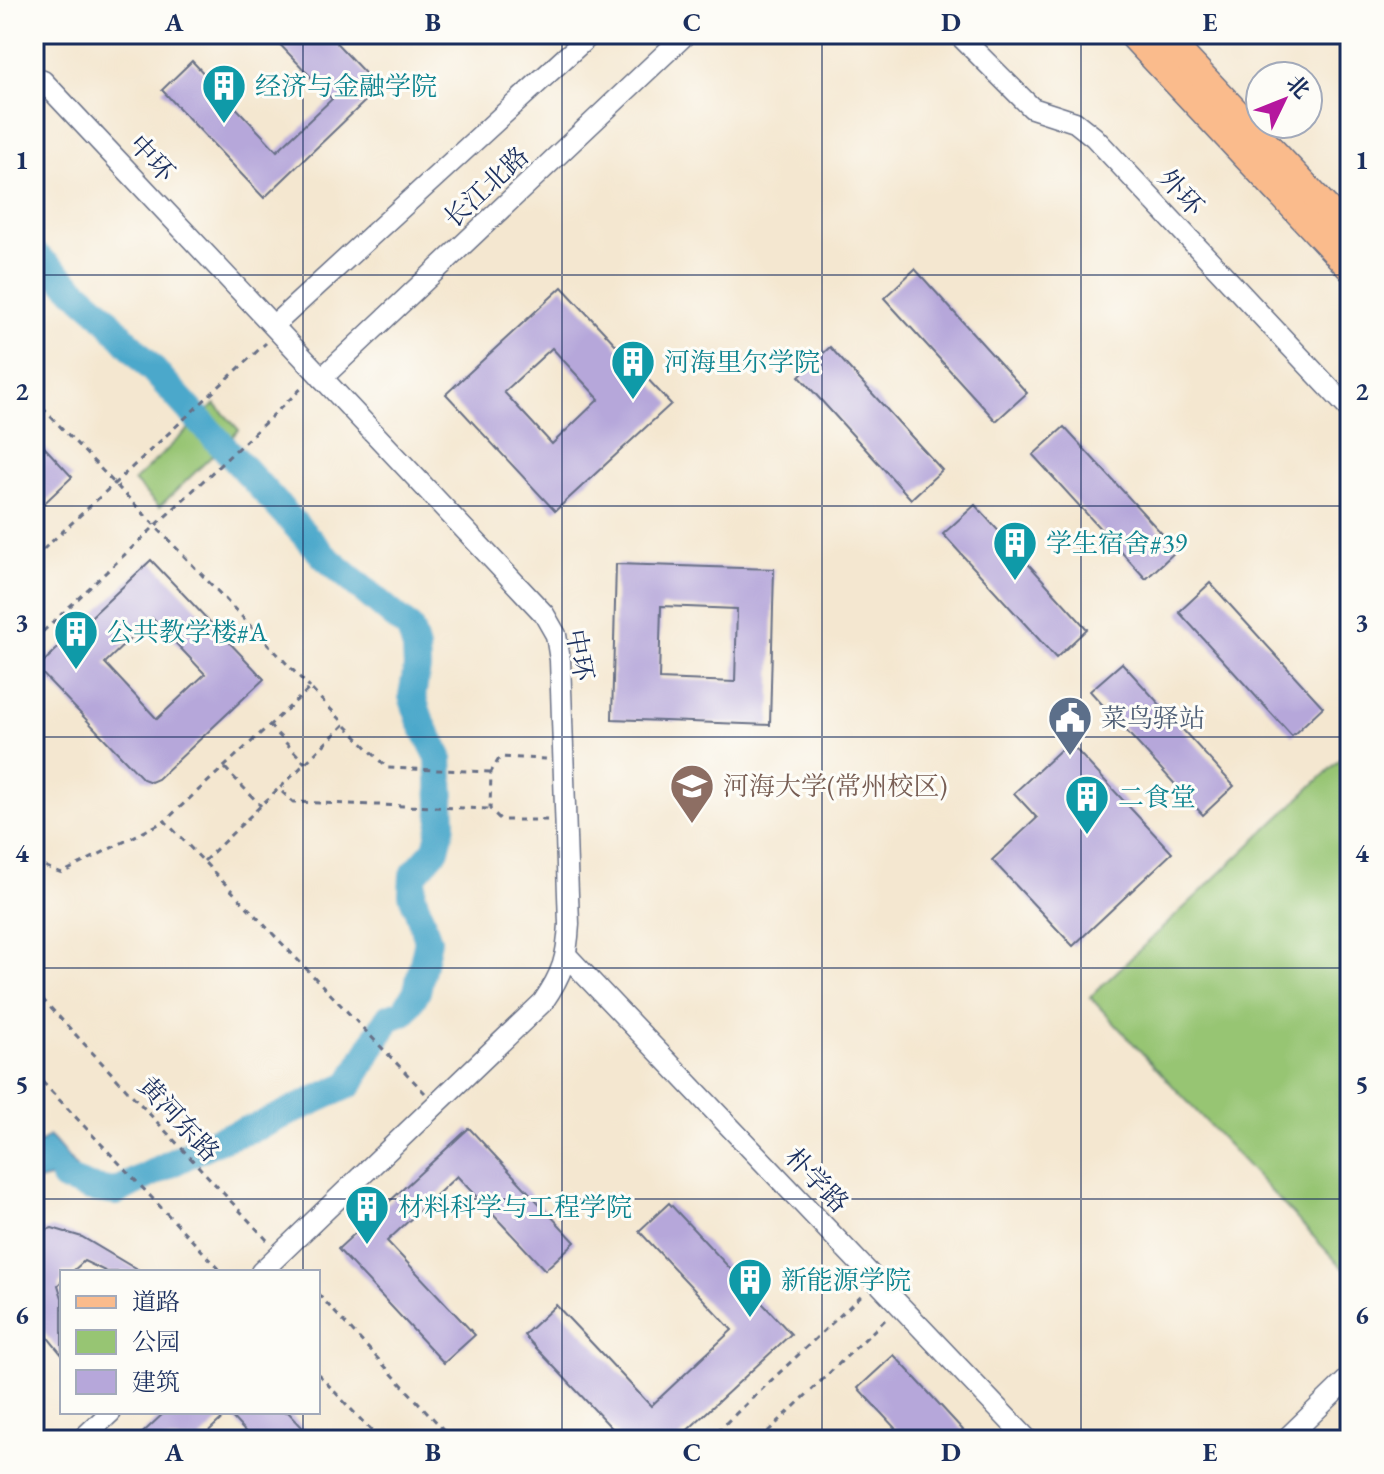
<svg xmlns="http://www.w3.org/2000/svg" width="1384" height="1474" viewBox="0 0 1384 1474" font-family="'EB Garamond','Noto Serif SC',serif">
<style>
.green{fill:#97c573;stroke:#597a68;stroke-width:2}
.water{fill:#4ca8cb;stroke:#346c94;stroke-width:2}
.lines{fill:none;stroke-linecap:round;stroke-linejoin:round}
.river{stroke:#4ca8cb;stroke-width:28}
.building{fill:#b6a7da;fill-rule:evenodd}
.minor-casing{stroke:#676f86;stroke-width:23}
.major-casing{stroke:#676f86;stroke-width:29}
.path{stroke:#676f86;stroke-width:3;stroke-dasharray:6 6;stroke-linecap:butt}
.minor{stroke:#fff;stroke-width:20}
.major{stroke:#fabb8c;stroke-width:26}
.grid{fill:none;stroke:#1b2f5e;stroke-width:2;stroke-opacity:0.55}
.labels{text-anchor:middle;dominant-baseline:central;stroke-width:6;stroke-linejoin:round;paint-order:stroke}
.culture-label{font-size:26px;fill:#0d838f;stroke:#fdfcf7;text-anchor:start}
.street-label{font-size:26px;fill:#1b2f5e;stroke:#fdfcf7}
.service-label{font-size:26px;fill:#4e5e75;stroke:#fdfcf7;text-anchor:start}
.education-label{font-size:26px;fill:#785e54;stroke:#fdfcf7;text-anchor:start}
.neatline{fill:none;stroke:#1b2f5e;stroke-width:3}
.grid-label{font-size:26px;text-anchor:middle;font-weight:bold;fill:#1b2f5e}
</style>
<rect width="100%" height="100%" fill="#fdfcf7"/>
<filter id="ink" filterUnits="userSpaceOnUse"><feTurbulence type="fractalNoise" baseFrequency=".0125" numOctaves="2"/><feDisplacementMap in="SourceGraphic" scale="16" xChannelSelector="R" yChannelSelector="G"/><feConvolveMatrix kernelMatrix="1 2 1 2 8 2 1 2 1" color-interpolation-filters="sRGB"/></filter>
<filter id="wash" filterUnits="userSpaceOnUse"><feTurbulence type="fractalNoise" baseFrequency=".006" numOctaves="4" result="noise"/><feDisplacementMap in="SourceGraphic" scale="32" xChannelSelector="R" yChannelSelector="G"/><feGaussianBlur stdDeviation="1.8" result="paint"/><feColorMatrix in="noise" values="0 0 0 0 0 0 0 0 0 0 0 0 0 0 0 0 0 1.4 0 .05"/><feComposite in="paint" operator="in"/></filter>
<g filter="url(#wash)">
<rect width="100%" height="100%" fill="#f4e7d0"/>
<!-- green -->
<g class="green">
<polygon points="215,404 239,430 159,507 134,481"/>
<polygon points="1350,750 1350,1276 1090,997"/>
</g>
<!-- water -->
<path class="water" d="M49,1136C55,1140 77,1169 84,1178L75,1190L50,1178L34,1182V1147Z"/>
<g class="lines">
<!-- river -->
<polyline class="river" points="34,254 98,310 325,557 410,629 416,649 417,668 412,696 421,722 439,757 442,824 436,849 413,875 412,894 428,940 417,991 404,1012 388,1018 350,1084 259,1126 215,1141 115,1192 90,1188 64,1178"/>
</g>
<g id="blocks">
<!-- building -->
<g class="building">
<polygon points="270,34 328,34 379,88 264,198 162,90 192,61 277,151 332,99"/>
<polygon points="915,269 1027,393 996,421 884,298"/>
<path d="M562,287L671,404L555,511L446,394ZM552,348L599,399L552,444L504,392Z"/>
<polygon points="830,347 942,470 911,499 799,376"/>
<polygon points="1064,427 1177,550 1146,579 1033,455"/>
<polygon points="34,436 72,477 34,513"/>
<polygon points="975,505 1087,629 1056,658 943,534"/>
<path d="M151,560L264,679L158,779L151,782L143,779L37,668ZM152,618L205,674L157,719L105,663Z"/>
<path d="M616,564L774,569L770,725L612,719ZM661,606L737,609L735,682L659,679Z"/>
<polygon points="1210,583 1323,707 1292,736 1179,612"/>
<polygon points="1122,663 1234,786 1203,815 1090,691"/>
<polygon points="1069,742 1172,853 1073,946 992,860 1037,818 1014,793"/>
<polygon points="469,1128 575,1242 545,1270 457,1176 387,1241 475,1335 444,1363 338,1249"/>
<polygon points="669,1203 791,1334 677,1440 623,1440 524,1335 556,1305 651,1406 732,1330 639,1231"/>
<polygon points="52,1228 82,1237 141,1272 107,1272 84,1261 72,1272 62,1272 62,1281 58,1285 62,1298 62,1355 45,1334 34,1304 34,1234"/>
<polygon points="894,1355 963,1430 973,1440 906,1440 858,1388"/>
<polygon points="165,1412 288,1412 314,1440 253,1440 228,1413 199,1440 135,1440"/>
</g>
</g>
</g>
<g filter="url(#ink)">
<use href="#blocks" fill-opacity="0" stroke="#676f86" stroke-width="2"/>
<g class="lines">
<!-- minor casing -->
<g class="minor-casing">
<g id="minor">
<polyline points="958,34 1032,108 1075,122 1094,137 1350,410"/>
<path d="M34,78L43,81L544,614L556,635L560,660L569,924C567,958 563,973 543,1002L261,1272"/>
<polyline points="274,325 591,34"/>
<polyline points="322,378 686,34"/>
<polyline points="567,956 1028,1440"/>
<polyline points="81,1440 111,1412"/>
<polyline points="1285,1440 1350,1377"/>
</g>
</g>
<!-- major casing -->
<g class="major-casing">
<g id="major">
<polyline points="1131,34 1350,268"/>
<polyline points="1163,34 1350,233"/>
</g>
</g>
<!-- path -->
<g class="path">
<polyline points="34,399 310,688"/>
<polyline points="34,558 266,343"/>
<polyline points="34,640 305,385"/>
<polyline points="269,725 305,763"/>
<polyline points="346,726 387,768 491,772"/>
<polyline points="225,768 261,806"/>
<polyline points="547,820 501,820 490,809 491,772 500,757 548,759"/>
<polyline points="204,861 279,788"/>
<polyline points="34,862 62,873 165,821"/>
<polyline points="34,990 267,1240"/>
<polyline points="34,1073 222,1272"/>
<polyline points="425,1093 165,821 310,688 345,724 279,789 293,802 490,809"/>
<polyline points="318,1294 453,1440"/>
<polyline points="318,1374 380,1440"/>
<polyline points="708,1440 865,1292"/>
<polyline points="759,1440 887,1318"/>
</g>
<!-- minor -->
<use href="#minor" class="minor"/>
<!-- major -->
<use href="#major" class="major"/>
</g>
</g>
<!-- grid -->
<path class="grid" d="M303,34V1272M562,34V1440M822,34V1440M1081,34V1440M34,275H1350M34,506H1350M34,737H1350M34,968H1350M34,1199H1350M303,1412V1440"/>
<!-- icons -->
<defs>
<g id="building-pin" transform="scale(2.3)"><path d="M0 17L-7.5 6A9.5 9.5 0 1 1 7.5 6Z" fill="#0f9aa8" stroke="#fdfcf7"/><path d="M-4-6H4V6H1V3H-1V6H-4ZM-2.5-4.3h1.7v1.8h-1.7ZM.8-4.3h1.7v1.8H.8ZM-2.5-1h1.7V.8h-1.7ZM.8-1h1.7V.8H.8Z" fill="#fff"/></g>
<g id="civic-pin" transform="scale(2.3)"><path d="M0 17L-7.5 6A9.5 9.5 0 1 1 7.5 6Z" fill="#5c6f8a" stroke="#fdfcf7"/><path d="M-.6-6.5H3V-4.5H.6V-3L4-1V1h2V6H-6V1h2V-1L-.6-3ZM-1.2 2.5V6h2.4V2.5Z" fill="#fff"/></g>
<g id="university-pin" transform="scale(2.3)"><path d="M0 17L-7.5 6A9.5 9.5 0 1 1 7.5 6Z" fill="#8d6e63" stroke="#fdfcf7"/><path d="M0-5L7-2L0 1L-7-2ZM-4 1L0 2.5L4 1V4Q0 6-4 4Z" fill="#fff"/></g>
</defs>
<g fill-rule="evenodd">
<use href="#building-pin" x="224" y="86"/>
<use href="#building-pin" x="633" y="362"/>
<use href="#building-pin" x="1015" y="543"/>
<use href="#building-pin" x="76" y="632"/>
<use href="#civic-pin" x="1070" y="718"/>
<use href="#university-pin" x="692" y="786"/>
<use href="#building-pin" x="1087" y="797"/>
<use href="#building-pin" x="367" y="1207"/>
<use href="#building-pin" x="750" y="1280"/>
</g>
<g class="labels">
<!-- culture labels -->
<g class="culture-label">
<text x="255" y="86">经济与金融学院</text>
<text x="664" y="362">河海里尔学院</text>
<text x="1046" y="543">学生宿舍#39</text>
<text x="107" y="632">公共教学楼#A</text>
<text x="1118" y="797">二食堂</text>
<text x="398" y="1207">材料科学与工程学院</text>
<text x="781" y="1280">新能源学院</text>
</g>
<!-- street labels -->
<g class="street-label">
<text transform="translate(152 158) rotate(47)">中环</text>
<text transform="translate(486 187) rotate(-43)">长江北路</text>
<text transform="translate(1181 192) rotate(47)">外环</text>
<text transform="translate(580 655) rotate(80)">中环</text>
<text transform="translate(179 1119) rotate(47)">黄河东路</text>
<text transform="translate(817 1180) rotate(46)">朴学路</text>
</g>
<!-- service labels -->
<g class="service-label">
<text x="1101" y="718">菜鸟驿站</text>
</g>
<!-- education labels -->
<g class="education-label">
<text x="723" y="786">河海大学(常州校区)</text>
</g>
</g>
<!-- margin -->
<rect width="1384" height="1474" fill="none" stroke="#fdfcf7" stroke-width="88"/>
<!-- legend -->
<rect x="60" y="1270" width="260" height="144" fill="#fdfcf7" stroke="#a3aaba" stroke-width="2"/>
<rect x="76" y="1296" width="40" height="12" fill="#fabb8c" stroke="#a3aaba" stroke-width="2"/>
<text x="132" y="1310" font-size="24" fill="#1b2f5e">道路</text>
<rect x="76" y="1330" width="40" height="24" fill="#97c573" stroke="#a3aaba" stroke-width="2"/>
<text x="132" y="1350" font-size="24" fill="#1b2f5e">公园</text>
<rect x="76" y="1370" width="40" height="24" fill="#b6a7da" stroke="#a3aaba" stroke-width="2"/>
<text x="132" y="1390" font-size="24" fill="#1b2f5e">建筑</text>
<!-- north arrow -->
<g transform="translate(1284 100) rotate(47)"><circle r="38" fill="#fdfcf7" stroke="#a3aaba" stroke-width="2"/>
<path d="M0-6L14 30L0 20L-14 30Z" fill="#b5179e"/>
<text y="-12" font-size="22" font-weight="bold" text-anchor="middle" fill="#1b2f5e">北</text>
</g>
<rect x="44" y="44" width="1296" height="1386" class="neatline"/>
<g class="grid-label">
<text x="174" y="31">A</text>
<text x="433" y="31">B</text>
<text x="692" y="31">C</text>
<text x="951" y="31">D</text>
<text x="1210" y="31">E</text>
<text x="22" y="169">1</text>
<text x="1362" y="169">1</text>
<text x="22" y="400">2</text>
<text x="1362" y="400">2</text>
<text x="22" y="631">3</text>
<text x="1362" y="631">3</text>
<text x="22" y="862">4</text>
<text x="1362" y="862">4</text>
<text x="22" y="1093">5</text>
<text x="1362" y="1093">5</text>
<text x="22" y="1324">6</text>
<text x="1362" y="1324">6</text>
<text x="174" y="1461">A</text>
<text x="433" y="1461">B</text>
<text x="692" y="1461">C</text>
<text x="951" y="1461">D</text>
<text x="1210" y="1461">E</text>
</g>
</svg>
